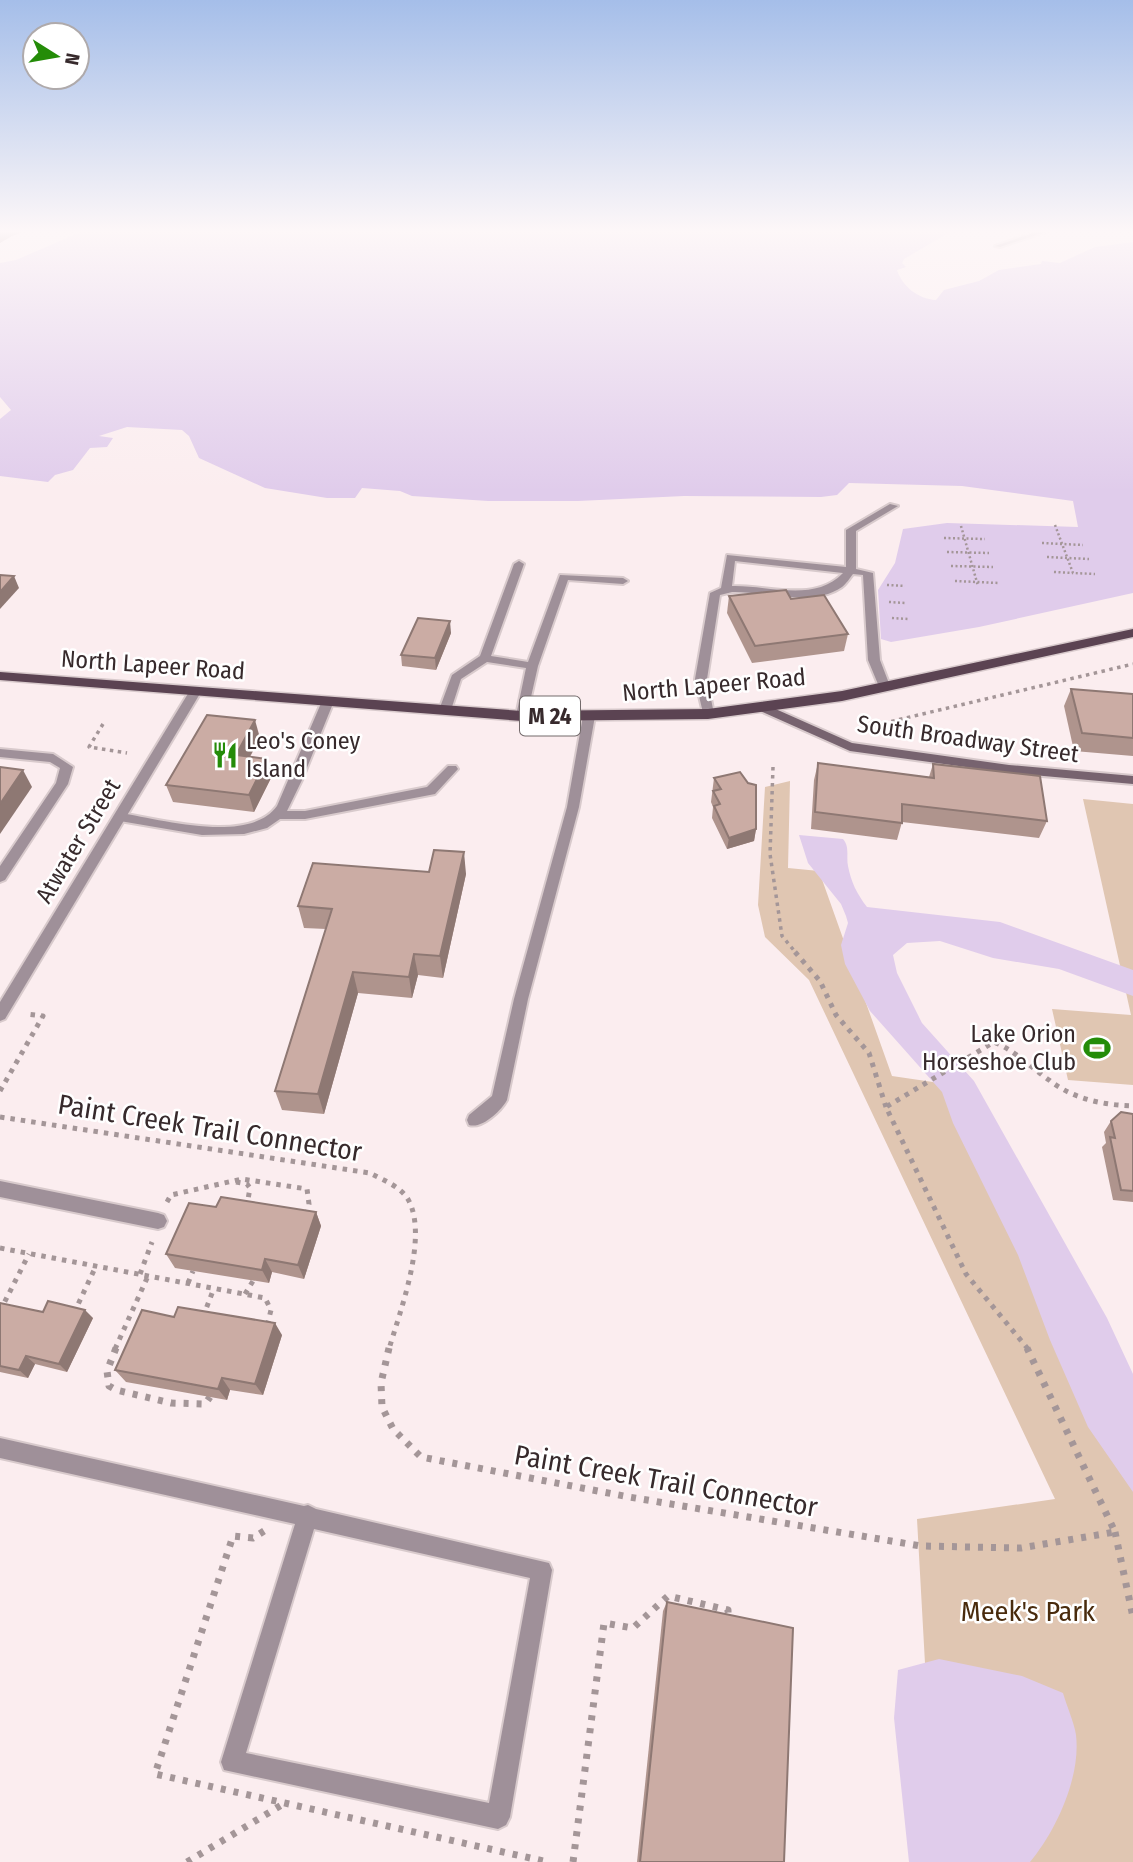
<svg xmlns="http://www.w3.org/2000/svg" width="1133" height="1862" viewBox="0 0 1133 1862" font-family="'Fira Sans Condensed',sans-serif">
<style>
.green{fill:#e0c6b2}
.water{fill:#e0cceb}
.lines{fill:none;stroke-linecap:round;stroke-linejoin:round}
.lane-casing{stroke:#d8cacc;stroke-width:4}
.street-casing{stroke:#d8cacc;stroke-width:4}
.secondary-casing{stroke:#d8cacc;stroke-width:4}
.primary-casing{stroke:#d8cacc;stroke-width:3}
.path-far3{stroke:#a49698;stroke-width:2.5;stroke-dasharray:2 2.5;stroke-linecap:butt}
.path-far2{stroke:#a49698;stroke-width:3.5;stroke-dasharray:3.5 4.5;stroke-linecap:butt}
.path-far1{stroke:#a49698;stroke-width:5;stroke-dasharray:4.5 6;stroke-linecap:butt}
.path{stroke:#a49698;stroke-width:7;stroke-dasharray:5 8;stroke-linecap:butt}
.lane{fill:#9f9099;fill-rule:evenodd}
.street{fill:#9f9099;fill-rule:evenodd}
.secondary{fill:#77636f;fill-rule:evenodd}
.primary{fill:#5b4352;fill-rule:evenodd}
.wall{fill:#af948d}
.shaded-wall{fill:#8e7873}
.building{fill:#cbaca4;stroke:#8e7873;stroke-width:2}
.labels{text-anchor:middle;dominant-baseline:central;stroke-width:5;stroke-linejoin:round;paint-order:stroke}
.shield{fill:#fff;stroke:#736a6b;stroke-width:2}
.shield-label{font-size:23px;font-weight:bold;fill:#372a2c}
.street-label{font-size:24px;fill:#372a2c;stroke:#fff}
.poi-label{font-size:24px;fill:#372a2c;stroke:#fff;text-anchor:start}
.near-street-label{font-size:28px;fill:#372a2c;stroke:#fff}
.near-park-label{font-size:28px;fill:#492b0d;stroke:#fff}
</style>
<rect width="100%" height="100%" fill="#fbedef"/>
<!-- green -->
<g class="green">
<polygon points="790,781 788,868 819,871 892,1076 960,1086 1133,1411 1133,1862 936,1862 917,1519 1055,1499 809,980 765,937 758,905 765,787"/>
<polygon points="1083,799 1133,804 1133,1085 1068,1080 1052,1009 1131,1015"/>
</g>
<!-- water -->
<g class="water">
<path d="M83,231H952L904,259L902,263L906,267L897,270C902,286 918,299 936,300L944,290L979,281L999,270L1041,264L1042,261L1060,263L1095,247L1133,242V593L979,627L891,642L881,639L878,590L895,563L903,529L947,523L1078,527L1073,501L962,486L849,483L837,495L821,497L684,496L578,501H488L412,496L400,491L362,488L355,498H327L265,488L199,458L189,436L182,430L127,427L99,436L113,438L107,447L90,448L73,470L55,475L48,482L0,476V419L11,410L0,397V263L16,260Z"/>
<path d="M799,835L843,839C850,847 846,856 848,866C851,882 857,894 867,907L1000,922L1133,970V996L1059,969L993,958L940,941L907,943L893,955L897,973L922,1023L974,1081L1107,1318L1133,1374V1492L1088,1427L1050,1340L1018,1255L953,1123L942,1092L870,1011L845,964L841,945L848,923L846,916L841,904L808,863Z"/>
<path d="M939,1659L1022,1676L1063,1693C1067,1707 1074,1722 1076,1735C1081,1777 1056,1831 1030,1862H909L894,1718L898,1670Z"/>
</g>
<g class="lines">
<!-- lane casing -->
<g class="lane-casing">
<g id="lane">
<path d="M890,504L898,506L856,531V569L873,573L880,660L890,686L888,689H880L868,660L863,575L853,574C850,578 846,584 842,587C812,608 765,591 732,592L720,595L707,679L714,714L712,717H704L695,679L710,593L721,588L727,555L846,567V530ZM735,561L843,573C815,603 768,585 732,586Z"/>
<polygon points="519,561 524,564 491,656 528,662 560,575 623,578 628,581 623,584 568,580 538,666 526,719 522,720 516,716 526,668 487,662 461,679 451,710 445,714 441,713 439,710 452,675 480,656 514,564"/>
<path d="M328,697L334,701L302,780L287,811H305L427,787L448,766H456L458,769L435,794L305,819H280L267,828L244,834L202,835L120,821L114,817L120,813C160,819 249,845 277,806L322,701Z"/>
<path d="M589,712L595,716L579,807L528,999L507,1100C501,1111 482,1129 469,1125L467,1120L469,1115L492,1096L514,999L567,807L583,716Z"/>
<polygon points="0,749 53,754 73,767 68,784 5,880 0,882 0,866 56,783 60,768 50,762 0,757"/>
<polygon points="0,1181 158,1213 164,1215 167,1221 164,1227 158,1229 0,1197"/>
<path d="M0,1438L304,1506L308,1505L316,1509L549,1563L552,1570L510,1817L506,1825L498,1829L224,1770L221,1762L295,1524L0,1458ZM314,1529L530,1578L489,1803L246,1753Z"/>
</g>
</g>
<!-- street casing -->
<g class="street-casing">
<g id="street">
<polygon points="1039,231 1048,231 1000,247 995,246"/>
<polygon points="195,688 201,692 5,1019 0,1021 0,1002 189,692"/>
</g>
</g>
<!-- secondary casing -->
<g class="secondary-casing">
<polygon id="secondary" points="762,703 852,743 1009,765 1133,776 1133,784 1009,773 850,751 758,710 756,707"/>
</g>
<!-- primary casing -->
<g class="primary-casing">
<polygon id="primary" points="1133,629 1133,637 842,701 708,719 522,721 0,680 0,672 522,711 708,709 842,691"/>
</g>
<!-- path-far3 -->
<g class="path-far3">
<polyline points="1055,525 1073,573 1095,574"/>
<polyline points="961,526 978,586"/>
<polyline points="944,538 985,539"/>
<polyline points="1042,543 1083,545"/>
<polyline points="947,552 989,553"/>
<polyline points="1047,557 1089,559"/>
<polyline points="951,566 993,567"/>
<polyline points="1054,572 1073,573"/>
<polyline points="955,581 999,583"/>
<polyline points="887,585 905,586"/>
<polyline points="889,602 906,603"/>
<polyline points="892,618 908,619"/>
</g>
<!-- path-far2 -->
<g class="path-far2">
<polyline points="103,724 89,747 127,753"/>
<polyline points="873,730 872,726 1133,664"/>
<polyline points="773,767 770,854 782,936 797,954"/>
</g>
<!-- path-far1 -->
<g class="path-far1">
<polyline points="795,952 820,981 836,1015 869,1053 886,1107"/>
<polyline points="0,1091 43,1016 26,1014"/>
<path d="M0,1117L370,1173C383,1180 402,1187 409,1201C428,1239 400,1311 389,1349"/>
<polyline points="236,1182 247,1184 250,1188 247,1205"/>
<polyline points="167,1202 171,1195 242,1179 307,1189 309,1204 306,1215"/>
<polyline points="0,1248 265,1298 271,1310 267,1326"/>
<polyline points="140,1274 152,1242"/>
<polyline points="188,1283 193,1271"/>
<polyline points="245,1294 253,1281"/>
<polyline points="0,1311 29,1254"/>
<polyline points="74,1313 96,1266"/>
<polyline points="203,1317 214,1288"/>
<polyline points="115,1349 148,1276"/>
<path d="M1028,1349L966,1274L886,1107L994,1042C1016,1051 1030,1067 1049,1080C1073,1099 1103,1105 1133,1106"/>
</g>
<!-- path -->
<g class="path">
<polyline points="116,1348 107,1371 109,1386 116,1390 171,1403 205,1404 210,1397"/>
<polyline points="389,1348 381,1383 382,1407 393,1429 421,1457 629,1497 921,1546 1021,1548 1115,1532 1027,1348"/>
<polyline points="264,1531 253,1538 233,1536 155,1774 548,1862"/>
<polyline points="1115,1532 1133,1617"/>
<polyline points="187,1862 285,1803"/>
<polyline points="573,1862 604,1623 633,1628 668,1596 728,1610 728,1618"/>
</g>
<!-- lane -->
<use href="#lane" class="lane"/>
<!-- street -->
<use href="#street" class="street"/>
<!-- secondary -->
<use href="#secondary" class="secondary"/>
<!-- primary -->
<use href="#primary" class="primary"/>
</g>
<!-- wall -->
<g class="wall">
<polygon points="729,596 791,599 848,634 844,651 752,663 727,613"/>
<polygon points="451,633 436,670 402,666 401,655"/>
<polygon points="1071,689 1133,694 1133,756 1074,751 1064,706"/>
<polygon points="260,738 250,757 272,776 254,812 173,802 166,785"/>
<polygon points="818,763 929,777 933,764 1047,821 1039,838 902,822 897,840 811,829 814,780"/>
<polygon points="714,778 756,829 754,841 727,849 712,818 713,807 711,802"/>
<polygon points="466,874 443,978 418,975 412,998 358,993 324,1114 282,1110 275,1091 326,929 304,928 298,906"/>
<polygon points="1133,1114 1133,1202 1113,1200 1102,1147 1106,1143 1104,1132 1111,1121"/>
<polygon points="216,1207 316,1212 321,1226 304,1279 272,1272 269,1283 175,1268 166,1254"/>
<polygon points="0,1303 43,1312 93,1318 67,1372 35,1364 28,1378 0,1372"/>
<polygon points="174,1317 282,1335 263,1395 230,1390 227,1400 126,1382 115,1370"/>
<polygon points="667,1602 784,1862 637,1862 663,1611"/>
</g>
<!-- shaded-wall -->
<g class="shaded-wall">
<polygon points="1,231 26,231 12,236 0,243 0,232"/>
<polygon points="14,576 19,588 0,609 0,592"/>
<polygon points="450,621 451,633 436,670 435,658"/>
<polygon points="255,720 260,738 241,772 236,755"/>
<polygon points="267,759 272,776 254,812 249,795"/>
<polygon points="23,770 32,787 0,834 0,804"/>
<polygon points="756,829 754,841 727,849 729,838"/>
<polygon points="464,852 466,874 443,978 440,956"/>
<polygon points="414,954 418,975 412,998 409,977"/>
<polygon points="353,972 358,993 324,1114 318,1094"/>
<polygon points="316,1212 321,1226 304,1279 298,1265"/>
<polygon points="265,1259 272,1272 269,1283 262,1270"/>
<polygon points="85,1310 93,1318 67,1372 59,1364"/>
<polygon points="275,1323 282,1335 263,1395 255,1384"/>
<polygon points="26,1356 35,1364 28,1378 19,1370"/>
<polygon points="222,1378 230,1390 227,1400 218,1389"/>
</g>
<!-- building -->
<g class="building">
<polygon points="0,575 14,576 0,592"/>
<polygon points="786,590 791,599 824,595 848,634 755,646 729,596"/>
<polygon points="418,618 450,621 435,658 401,655"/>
<polygon points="1071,689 1133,694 1133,738 1082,733"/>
<polygon points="207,715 255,720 236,755 267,759 249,795 166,785"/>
<polygon points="818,763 934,778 933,764 1040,776 1047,821 902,804 902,823 815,812"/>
<polygon points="0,767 23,770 0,804"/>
<polygon points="740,772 748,783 756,785 756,829 729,838 714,806 720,804 713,791 721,789 714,778"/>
<polygon points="434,850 464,852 440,956 414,954 409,977 353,972 318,1094 275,1091 332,909 298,906 313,863 429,872"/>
<polygon points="1121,1112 1133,1114 1133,1191 1121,1190 1110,1137 1115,1138 1111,1121"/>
<polygon points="221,1197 316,1212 298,1265 265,1259 262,1270 166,1254 189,1203 216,1207"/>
<polygon points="48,1301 85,1310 59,1364 26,1356 19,1370 0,1366 0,1303 43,1312"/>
<polygon points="178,1307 275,1323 255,1384 222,1378 218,1389 115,1370 142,1310 174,1317"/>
<polygon points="667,1602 793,1628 784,1862 640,1862"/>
</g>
<!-- sky -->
<linearGradient id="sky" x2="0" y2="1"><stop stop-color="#a5bee9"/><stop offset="0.47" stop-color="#fdf7f8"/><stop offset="1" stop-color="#fdf7f8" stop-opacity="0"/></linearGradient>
<rect width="1133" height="492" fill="url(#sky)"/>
<!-- icons -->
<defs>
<g id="restaurant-bare" transform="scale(2.1)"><path d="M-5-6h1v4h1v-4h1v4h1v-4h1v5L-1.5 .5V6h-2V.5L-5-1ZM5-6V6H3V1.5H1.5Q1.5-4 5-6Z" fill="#248c08" stroke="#fff" stroke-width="2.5" paint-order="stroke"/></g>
<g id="stadium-bare" transform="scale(2.1)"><path d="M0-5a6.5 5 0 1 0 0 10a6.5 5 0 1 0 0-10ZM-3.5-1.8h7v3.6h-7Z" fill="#248c08" stroke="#fff" stroke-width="2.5" paint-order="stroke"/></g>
</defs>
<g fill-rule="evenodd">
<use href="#restaurant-bare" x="225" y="755"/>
<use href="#stadium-bare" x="1097" y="1048"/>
</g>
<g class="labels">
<!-- shield labels -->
<rect class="shield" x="520" y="696.5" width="60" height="39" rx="5"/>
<g class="shield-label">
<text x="550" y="716">M 24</text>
</g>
<!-- street labels -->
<g class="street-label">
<text transform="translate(153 665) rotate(4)">North Lapeer Road</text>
<text transform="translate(714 685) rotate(-5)">North Lapeer Road</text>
<text transform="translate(968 739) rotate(8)">South Broadway Street</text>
<text transform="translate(78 841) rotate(-59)">Atwater Street</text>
</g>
<!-- poi labels -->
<g class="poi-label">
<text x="246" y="741">Leo's Coney<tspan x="246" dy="28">Island</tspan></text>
<text x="1076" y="1034" text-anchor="end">Lake Orion<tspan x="1076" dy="28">Horseshoe Club</tspan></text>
</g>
<!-- near-street labels -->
<g class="near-street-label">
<text transform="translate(210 1128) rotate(9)">Paint Creek Trail Connector</text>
<text transform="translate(666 1481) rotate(10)">Paint Creek Trail Connector</text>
</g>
<!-- near-park labels -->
<g class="near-park-label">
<text x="1028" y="1611">Meek's Park</text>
</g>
</g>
<!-- north arrow -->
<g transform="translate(56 56) rotate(101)"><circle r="33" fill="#ffffff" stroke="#afaaab" stroke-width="2"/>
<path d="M0-5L12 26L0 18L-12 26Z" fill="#248c08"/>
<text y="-10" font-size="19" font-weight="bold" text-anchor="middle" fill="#372a2c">N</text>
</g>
</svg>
